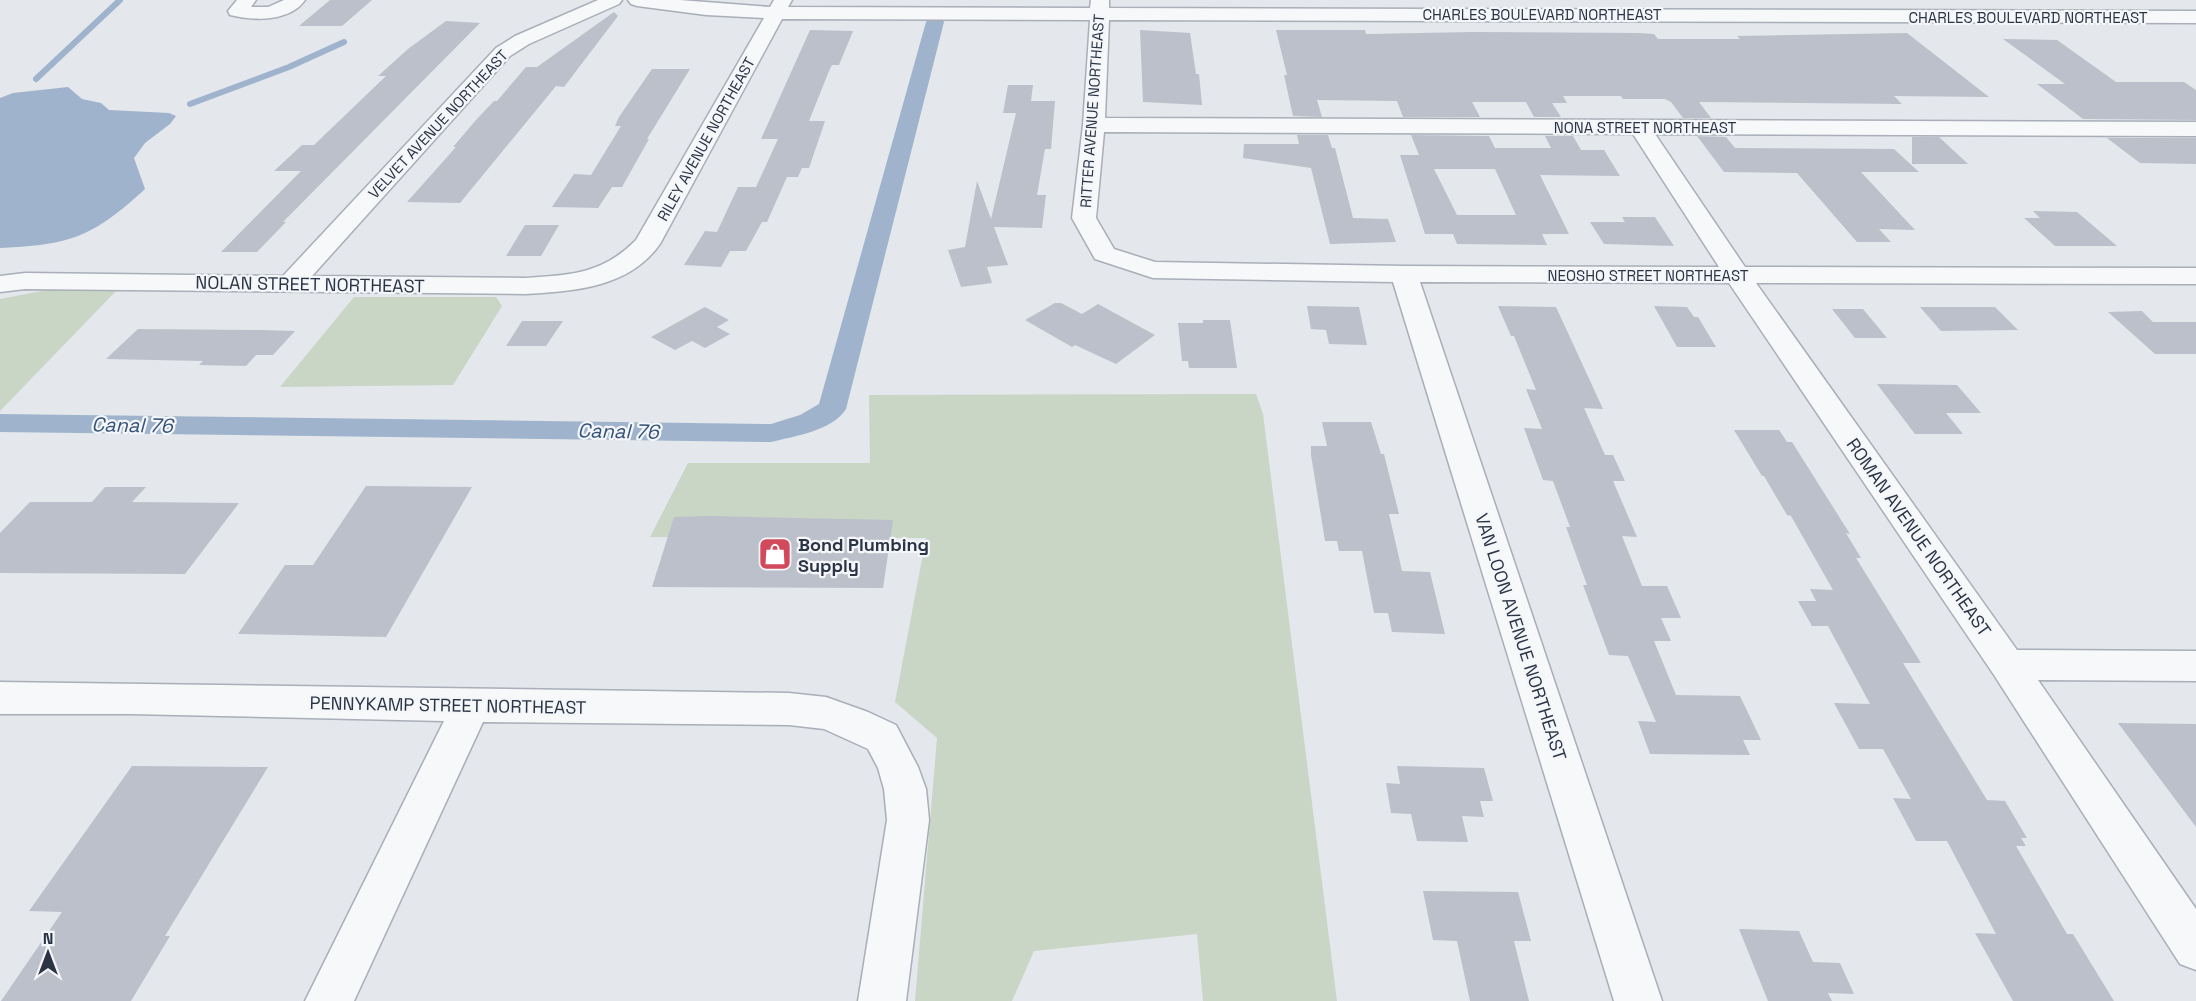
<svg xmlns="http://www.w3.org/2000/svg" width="2196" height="1001" viewBox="0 0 2196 1001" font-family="'Space Grotesk',sans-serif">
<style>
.green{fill:#c9d6c5}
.water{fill:#9fb4cc}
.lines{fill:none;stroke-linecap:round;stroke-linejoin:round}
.stream{stroke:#9fb4cc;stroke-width:6}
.canal{fill:#9fb4cc;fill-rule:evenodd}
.building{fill:#bbc0ca;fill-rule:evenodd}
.street-casing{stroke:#a9aeb7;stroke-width:3}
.street{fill:#f7f8fa;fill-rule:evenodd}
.labels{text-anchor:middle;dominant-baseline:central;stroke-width:4.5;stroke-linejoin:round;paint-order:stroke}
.far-street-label{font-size:15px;fill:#2b3445;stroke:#f4f6f9}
.street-label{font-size:18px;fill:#2b3445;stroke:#f4f6f9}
.poi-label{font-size:18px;font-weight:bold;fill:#2b3445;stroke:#f4f6f9;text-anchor:start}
.water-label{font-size:20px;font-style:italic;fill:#34527a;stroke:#f4f6f9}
</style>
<rect width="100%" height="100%" fill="#e4e7ec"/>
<!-- green -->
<g class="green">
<polygon points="52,289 117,290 0,411 0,299"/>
<polygon points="354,297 496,297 502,306 453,385 280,387"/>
<polygon points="1256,394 1263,414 1337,1001 1203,1001 1197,934 1034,951 1012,1001 915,1001 937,738 895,702 926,538 650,537 688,463 870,463 869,395"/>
</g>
<!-- water -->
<path class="water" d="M68,87L82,99L101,103L109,110L169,113L176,116L170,124L145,143L134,158L145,189C93,237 70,245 0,248V98L13,93Z"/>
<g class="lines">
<!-- stream -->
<g class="stream">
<polyline points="36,79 120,0"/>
<polyline points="190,104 289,67 344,42"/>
</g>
<!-- canal -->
<path class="canal" d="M935,17L941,18L944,22L846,409C832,431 795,436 771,442L0,432V414L771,424L800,415L819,404L926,22L929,18Z"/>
</g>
<!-- building -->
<g class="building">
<polygon points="330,0 372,0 342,26 299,26"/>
<polygon points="614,12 618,16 564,87 556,86 460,203 407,202 456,147 453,147 476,120 494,101 497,101 526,67 537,67"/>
<polygon points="446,21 480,23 283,222 286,222 257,252 221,252 301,171 274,171 302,145 314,145 386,76 378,76 408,49"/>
<polygon points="810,30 853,31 839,65 832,65 829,71 809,121 825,121 809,168 802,168 798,177 787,177 767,222 762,222 746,251 730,251 721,267 684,265 705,231 717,232 738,187 756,187 778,139 761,139"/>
<polygon points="1140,30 1190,33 1196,74 1199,74 1202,105 1143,102"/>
<polygon points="1276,30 1365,30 1366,34 1472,32 1639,33 1654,34 1658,39 1740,39 1737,36 1907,33 1989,97 1894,96 1902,104 1699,102 1711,118 1683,118 1671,102 1665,99 1623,99 1621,96 1563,96 1567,103 1552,103 1561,117 1534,117 1526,102 1472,102 1480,117 1403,117 1397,101 1317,100 1322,117 1293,116 1284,75 1287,75"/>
<polygon points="2003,39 2057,40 2116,82 2184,82 2196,90 2196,120 2083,119 2037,84 2065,84"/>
<polygon points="652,69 690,69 647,139 649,139 622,187 612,187 598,208 552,207 574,174 591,175 621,126 615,126 619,117"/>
<polygon points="1008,85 1033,85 1031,101 1055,101 1051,149 1045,149 1037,195 1046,195 1042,228 994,227 1008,265 987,267 992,283 961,287 948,250 965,247 977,181 991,219 1016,113 1003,113"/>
<polygon points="1297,135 1328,135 1332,148 1335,148 1353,218 1388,219 1396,242 1330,244 1311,168 1243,158 1244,144 1299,144"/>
<path d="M1411,135L1489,136L1495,148H1551L1545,136H1573L1581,150H1604L1620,176L1540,175L1569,234H1542L1547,245L1457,244L1453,234H1425L1400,155H1419ZM1434,169H1495L1516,215H1457Z"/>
<polygon points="1697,136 1726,137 1735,148 1894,149 1919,172 1861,172 1915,230 1879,229 1891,242 1857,242 1797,173 1724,172"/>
<polygon points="1912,137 1939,137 1968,164 1912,164"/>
<polygon points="2107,138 2196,138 2196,164 2140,163"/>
<polygon points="2033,211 2077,212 2117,246 2055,246 2024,218 2040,218"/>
<polygon points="1622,217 1655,217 1674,246 1604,244 1590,222 1625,222"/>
<polygon points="525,225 559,225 541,256 506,256"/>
<polygon points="1055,303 1061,303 1082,314 1098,304 1155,335 1116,364 1075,345 1072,347 1025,320"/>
<polygon points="1307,306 1359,307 1367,345 1329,344 1326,330 1311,329"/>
<polygon points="1498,306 1556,307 1603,409 1584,408 1605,455 1613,455 1625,481 1613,481 1637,537 1622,536 1642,586 1667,586 1681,618 1661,618 1671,641 1654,641 1676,695 1740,696 1761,740 1743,740 1750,755 1650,754 1638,721 1656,722 1628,656 1609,655 1583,585 1587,585 1566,527 1570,527 1553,481 1543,480 1524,428 1542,429 1526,389 1536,390 1514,336 1511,336"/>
<polygon points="1654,306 1687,307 1694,317 1698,317 1716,347 1677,347"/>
<polygon points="705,307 729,320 717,327 730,334 705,348 692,341 675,350 651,337"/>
<polygon points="1920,307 1995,307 2018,330 1941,331"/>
<polygon points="1832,309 1863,309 1887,338 1855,338"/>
<polygon points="2142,311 2153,322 2196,322 2196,354 2155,354 2108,312"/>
<polygon points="1203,320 1230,320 1237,368 1189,368 1188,361 1182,361 1178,323 1203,323"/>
<polygon points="522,321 563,321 546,346 506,346"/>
<polygon points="138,329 262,330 295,331 273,355 256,355 246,366 199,365 203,361 106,359"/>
<polygon points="1877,384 1957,385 1981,413 1946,413 1963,434 1915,434"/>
<polygon points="1322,422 1371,422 1381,454 1384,454 1399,514 1389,514 1402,571 1430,572 1445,634 1392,632 1388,613 1374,613 1362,551 1339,551 1337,541 1325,541 1311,455 1311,446 1327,446"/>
<polygon points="1734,430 1779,430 1787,442 1792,442 1850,534 1846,533 1861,558 1856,558 1921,663 1903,663 1987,800 2005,801 2027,838 2021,838 2026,846 2016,846 2067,934 2073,934 2114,1001 2013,1001 1975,933 1996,934 1947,841 1916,841 1893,798 1911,799 1883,749 1859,749 1834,703 1870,704 1828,626 1812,626 1798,601 1816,601 1810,589 1833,590 1791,516 1787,515 1764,476 1762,476"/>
<polygon points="366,486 472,487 386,637 238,634 285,565 313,565"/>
<polygon points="105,487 146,487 132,502 239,503 185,574 0,573 0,533 30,502 92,502"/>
<polygon points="709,516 893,520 883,588 652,587 674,517"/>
<polygon points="2118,723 2196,724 2196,827"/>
<polygon points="132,766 268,767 165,936 170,936 131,1001 1,1001 62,912 29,911"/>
<polygon points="1397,766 1484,768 1493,801 1480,801 1484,817 1462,816 1468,842 1417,841 1411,814 1391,813 1386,783 1400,784"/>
<polygon points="1423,891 1518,892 1531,941 1514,941 1529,1001 1470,1001 1457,941 1433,940"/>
<polygon points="1739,929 1799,931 1813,962 1840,963 1854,994 1828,993 1832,1001 1768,1001"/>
</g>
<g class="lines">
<!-- street casing -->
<g class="street-casing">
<g id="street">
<path d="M237,0H256L251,7H268L284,0H305C290,22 253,21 230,15L228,11Z"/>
<path d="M598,0H622L619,4L529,44L510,56L312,276L525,278C570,275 603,274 636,240L764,18L706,15L637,6L631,4L628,0H680L770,7L774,0H792L788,7L1090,8L1091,0H1109V8L2196,11V23L1109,20L1105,118L2196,122V136L1655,134L1745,267L2196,268V284L1756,283L2017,650L2196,651V681L2038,680L2196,909V970L2180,964L1994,675L1729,283L1420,282L1662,1001H1614L1393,282L1153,278L1095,259L1072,218L1083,125L1090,20L782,19L660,244C629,288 574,291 525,294L25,289L0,292V276L25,273L283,276L496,48L515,36ZM1104,132L1633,134L1719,267L1404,266L1155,262L1114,249L1096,218Z"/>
<polygon points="0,682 789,693 826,697 868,712 896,725 918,767 926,789 929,820 906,1001 858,1001 887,820 884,789 878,768 868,749 824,729 789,725 483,722 354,1001 305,1001 444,721 130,714 0,714"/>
</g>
</g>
<!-- street -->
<use href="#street" class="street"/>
</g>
<!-- icons -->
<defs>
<g id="shop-square" transform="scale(1.725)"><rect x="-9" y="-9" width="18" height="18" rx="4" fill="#d1495b" stroke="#f4f6f9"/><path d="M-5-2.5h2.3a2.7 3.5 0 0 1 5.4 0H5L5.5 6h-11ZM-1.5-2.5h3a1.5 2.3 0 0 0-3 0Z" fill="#fff"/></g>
</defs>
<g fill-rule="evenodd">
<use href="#shop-square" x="775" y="554"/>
</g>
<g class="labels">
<!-- far-street labels -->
<g class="far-street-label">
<text x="1542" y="14">CHARLES BOULEVARD NORTHEAST</text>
<text x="2028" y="17">CHARLES BOULEVARD NORTHEAST</text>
<text transform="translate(1092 111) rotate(-86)">RITTER AVENUE NORTHEAST</text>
<text transform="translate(438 124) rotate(-47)">VELVET AVENUE NORTHEAST</text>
<text x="1645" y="127">NONA STREET NORTHEAST</text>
<text transform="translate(706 139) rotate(-61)">RILEY AVENUE NORTHEAST</text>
<text x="1648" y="275">NEOSHO STREET NORTHEAST</text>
</g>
<!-- street labels -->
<g class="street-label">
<text transform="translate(310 284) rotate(1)">NOLAN STREET NORTHEAST</text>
<text transform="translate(1919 537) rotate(55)">ROMAN AVENUE NORTHEAST</text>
<text transform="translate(1521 637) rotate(72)">VAN LOON AVENUE NORTHEAST</text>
<text transform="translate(448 705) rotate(1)">PENNYKAMP STREET NORTHEAST</text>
</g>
<!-- poi labels -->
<g class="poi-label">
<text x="798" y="544">Bond Plumbing<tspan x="798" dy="21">Supply</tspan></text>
</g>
<!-- water labels -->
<g class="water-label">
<text transform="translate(132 425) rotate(1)">Canal 76</text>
<text transform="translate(618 431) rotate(1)">Canal 76</text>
</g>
</g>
<!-- north arrow -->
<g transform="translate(48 953)" stroke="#f4f6f9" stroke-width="4.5" paint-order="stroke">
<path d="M0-4.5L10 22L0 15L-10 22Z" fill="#2b3445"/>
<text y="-9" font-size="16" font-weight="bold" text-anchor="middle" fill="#2b3445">N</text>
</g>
</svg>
